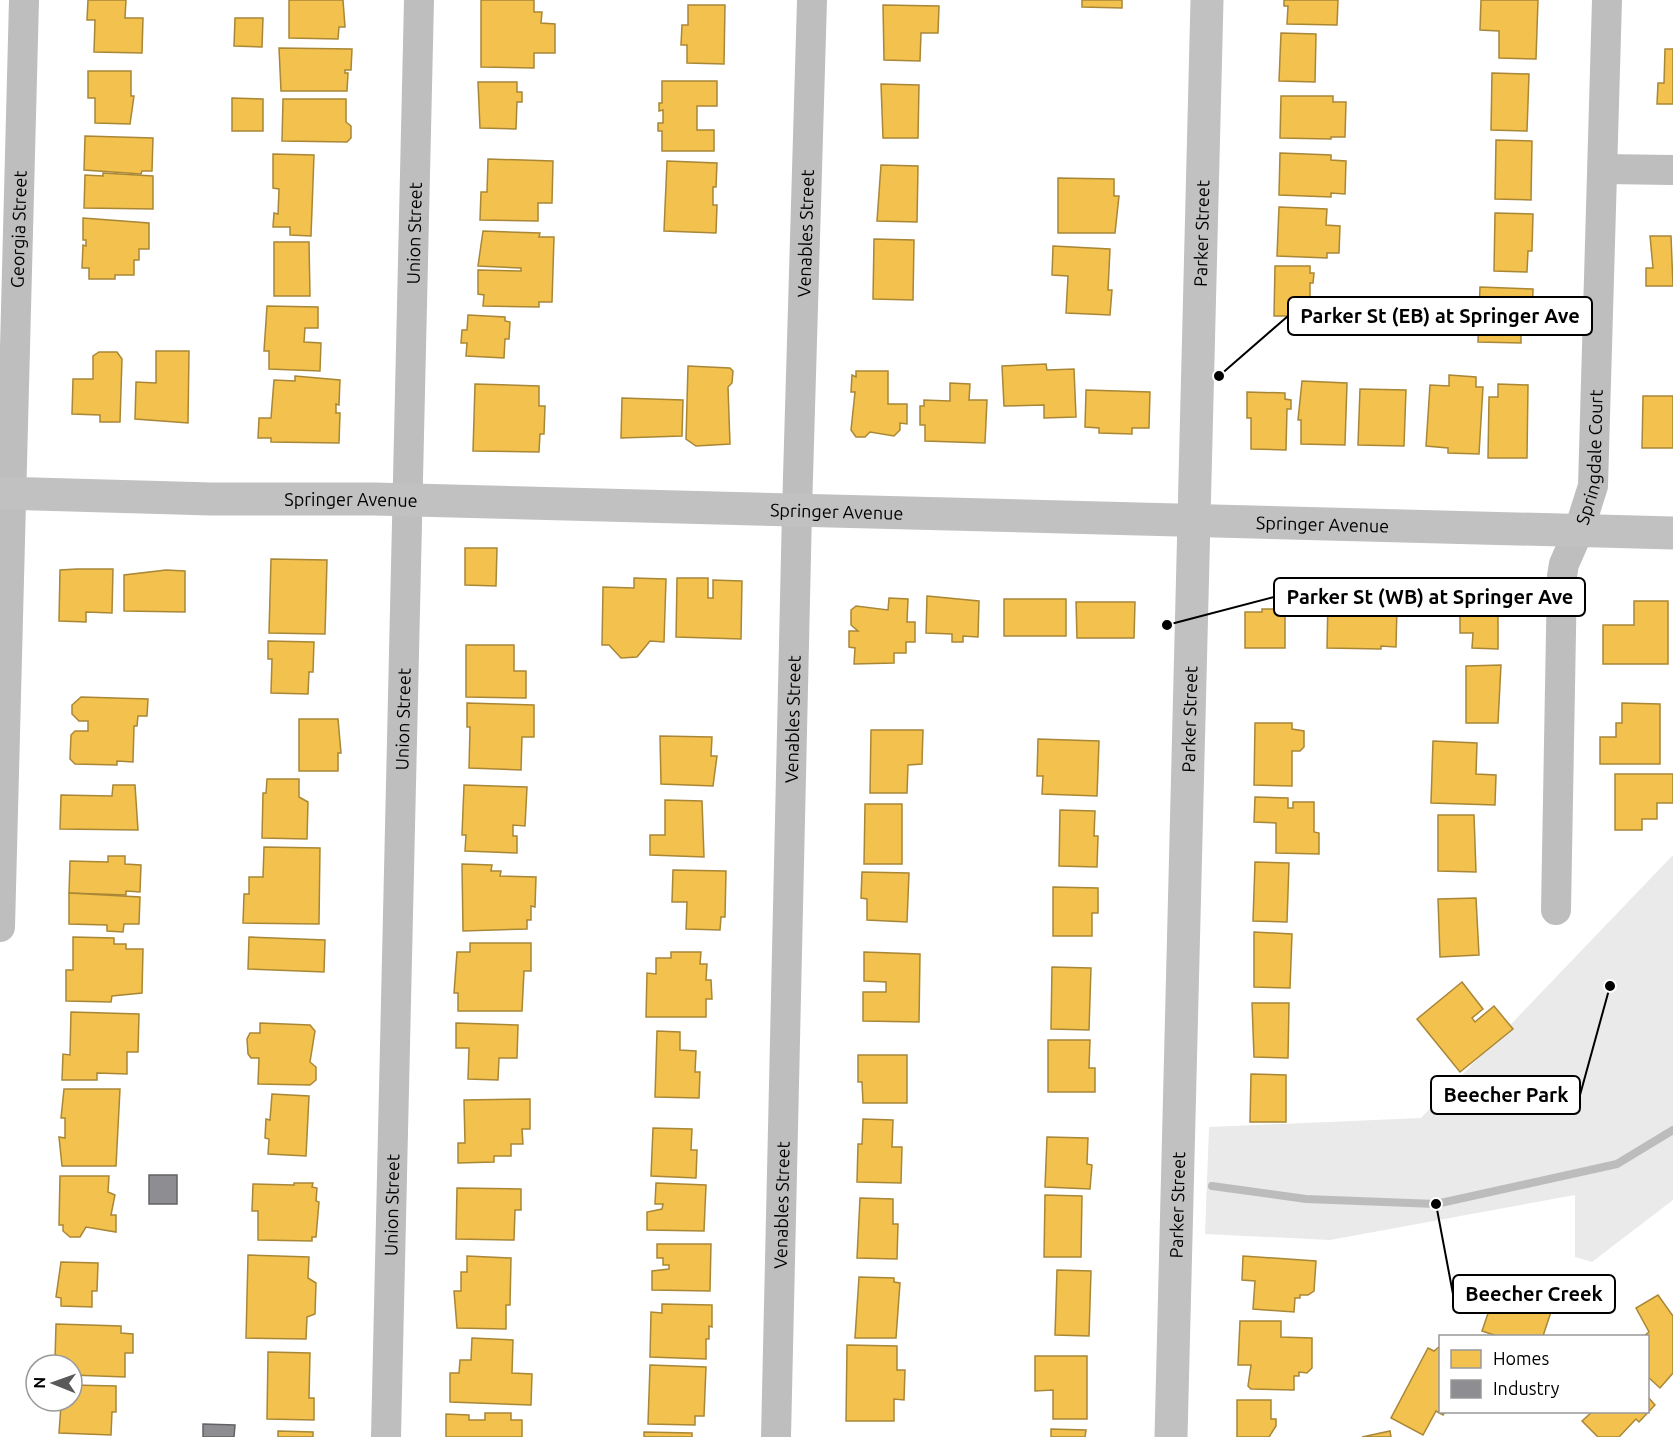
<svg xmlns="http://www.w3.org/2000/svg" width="1673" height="1437" viewBox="0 0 1673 1437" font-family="Ubuntu,sans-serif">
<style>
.green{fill:#eaeaea}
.homes{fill:#f2c14e;stroke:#a98737;stroke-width:1.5}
.industry{fill:#8d8d92;stroke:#636366;stroke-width:1.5}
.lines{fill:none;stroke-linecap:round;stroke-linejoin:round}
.stream{stroke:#bcbcbc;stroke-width:8}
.street{stroke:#bebebe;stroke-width:30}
.secondary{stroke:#c1c1c1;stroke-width:33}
.labels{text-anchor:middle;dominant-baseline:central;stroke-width:6;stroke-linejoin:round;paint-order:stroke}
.street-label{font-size:18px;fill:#000;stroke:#fff}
.leader{fill:none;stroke:#000;stroke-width:2}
.callout-dot{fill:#000;stroke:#fff;stroke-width:2}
.callout{fill:#fff;stroke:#000;stroke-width:2}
.callout-label{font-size:20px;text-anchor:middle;font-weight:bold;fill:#000}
</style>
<rect width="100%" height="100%" fill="#fff"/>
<!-- green -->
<polygon class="green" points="1673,855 1673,1200 1592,1262 1575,1257 1575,1195 1330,1240 1205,1234 1209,1127 1421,1118"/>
<!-- homes -->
<g class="homes">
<polygon points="88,0 126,0 125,18 143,18 142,53 94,52 95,20 87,20"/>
<polygon points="289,0 343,0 345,27 339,27 338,39 289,38"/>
<polygon points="481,0 534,0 534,12 542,12 541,23 555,24 555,53 534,53 534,68 481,67"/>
<polygon points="1082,0 1122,0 1122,8 1082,7"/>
<polygon points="1284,0 1338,0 1337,25 1287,24 1288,6 1284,6"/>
<polygon points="1481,0 1538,0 1536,59 1499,58 1499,31 1480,30"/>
<polygon points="688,5 725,5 724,64 687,63 687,45 681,45 682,25 688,25"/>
<polygon points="883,5 939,6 938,33 921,33 920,61 884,60"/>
<polygon points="235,18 263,18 262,47 234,46"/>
<polygon points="1281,33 1316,34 1315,82 1279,81"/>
<polygon points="279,48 352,49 351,70 345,70 345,73 348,73 347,91 281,91"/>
<polygon points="1665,49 1673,49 1673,104 1657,104 1658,83 1664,83"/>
<polygon points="88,71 131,71 131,96 134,96 130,124 95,123 95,98 88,98"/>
<polygon points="1492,73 1529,74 1527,131 1491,130"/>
<polygon points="662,81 717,81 717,106 697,106 697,130 714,130 714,151 662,151 662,131 658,131 658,123 663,123 663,110 659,111 659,103 662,103"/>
<polygon points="478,82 517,82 517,92 522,92 522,102 517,102 516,129 480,128"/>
<polygon points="881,84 919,85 918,138 883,138"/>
<polygon points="1281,96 1333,96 1333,102 1346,102 1345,137 1331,137 1331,139 1280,138"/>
<polygon points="232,98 263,99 263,131 232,131"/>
<polygon points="283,99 346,99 346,122 351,126 351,138 347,142 282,141"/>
<polygon points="85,136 153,138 152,171 142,171 141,174 84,170"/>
<polygon points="1496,140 1532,141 1531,200 1495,199"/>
<polygon points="1280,153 1331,155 1331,160 1346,161 1345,194 1331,193 1331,197 1279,195"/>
<polygon points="273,154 314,155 311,236 290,235 290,227 273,227 274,213 278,214 279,189 273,188"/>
<polygon points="488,159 553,161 552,203 538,203 538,221 480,220 481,192 487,192"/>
<polygon points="667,161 717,163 716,187 713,187 713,205 717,205 716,233 664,231"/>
<polygon points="881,165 918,166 917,222 877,221"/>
<polygon points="103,173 153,176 153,209 84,208 85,175 103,176"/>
<polygon points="1058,178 1114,179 1114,196 1119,196 1115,233 1058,233"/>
<polygon points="1279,207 1327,209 1326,225 1340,226 1339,253 1327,253 1327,258 1277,256"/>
<polygon points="1495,213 1533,214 1532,251 1528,251 1527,272 1494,271"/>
<polygon points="83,218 149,223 149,249 139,249 139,260 134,260 134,275 115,275 115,279 89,279 89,268 82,268 83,245 86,246 86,240 83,240"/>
<polygon points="483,231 540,233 539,237 554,237 552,302 539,302 539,307 483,306 484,295 478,294 478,270 521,271 521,268 478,266"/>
<polygon points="1650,236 1671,236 1673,286 1646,286 1646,268 1653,268"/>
<polygon points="874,239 914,240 913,300 873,299"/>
<polygon points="274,242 309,242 310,296 274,296"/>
<polygon points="1053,246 1110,249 1108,290 1112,290 1110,315 1066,313 1068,276 1052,275"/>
<polygon points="1275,266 1310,266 1310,273 1314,273 1313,283 1310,283 1310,316 1274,316"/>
<polygon points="1480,287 1533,289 1532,321 1521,320 1521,343 1478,342"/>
<polygon points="267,306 318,307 318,328 305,328 304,342 321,343 320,371 269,369 269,351 264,351"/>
<polygon points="468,315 505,317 505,321 510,322 509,339 505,339 504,358 466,356 467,343 461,343 462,330 467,330"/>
<polygon points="156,351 189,351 188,423 135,419 136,382 156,383"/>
<polygon points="99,352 117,352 122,359 120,422 100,422 100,415 72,414 73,379 93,379 93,356"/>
<polygon points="1046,364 1047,370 1074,369 1076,417 1044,418 1044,405 1004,406 1002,366"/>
<polygon points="688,366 730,368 733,371 732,383 728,387 730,444 696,446 686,439"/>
<polygon points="856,371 888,371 888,404 907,404 907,424 900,423 900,430 894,436 870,432 865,437 856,437 851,430 855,392 851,392 852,375 856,377"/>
<polygon points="1449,375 1476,377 1476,387 1483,387 1479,454 1448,453 1448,448 1426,446 1430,385 1449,386"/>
<polygon points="295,376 340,380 339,405 336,404 336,413 340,413 339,443 271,442 271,438 258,438 259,418 271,418 274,380 295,381"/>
<polygon points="1302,381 1347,383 1345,445 1301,444 1301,420 1298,420"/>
<polygon points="950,383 970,384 969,400 987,400 985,443 925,441 925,425 920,425 920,406 924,406 924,400 950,401"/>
<polygon points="475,384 539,386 539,406 545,406 544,434 540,434 539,452 473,451"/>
<polygon points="1498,384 1528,385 1527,458 1488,458 1489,397 1498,397"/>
<polygon points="1360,389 1406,390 1404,446 1358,445"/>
<polygon points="1086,390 1150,392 1149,428 1132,428 1132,434 1099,433 1099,428 1085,427"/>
<polygon points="1247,392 1285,393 1285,399 1291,400 1291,409 1287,409 1286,450 1251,449 1251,418 1247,418"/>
<polygon points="1643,396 1673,396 1673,448 1642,448"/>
<polygon points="622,398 683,400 682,436 621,438"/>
<polygon points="465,548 497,548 496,586 465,585"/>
<polygon points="271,559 327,560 325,634 269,633"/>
<polygon points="77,569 113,569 112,613 86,612 86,622 59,621 60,570"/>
<polygon points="166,570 185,571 185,612 124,611 124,575"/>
<polygon points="634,578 666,579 664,642 650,641 637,657 621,658 609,645 602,645 603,587 634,588"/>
<polygon points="677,578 708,578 708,598 713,598 713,580 742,581 741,639 676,637"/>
<polygon points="1460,581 1501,581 1501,604 1498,604 1498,649 1472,648 1473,633 1460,633"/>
<polygon points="927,596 979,601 978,637 963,636 963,642 952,642 952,634 926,633"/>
<polygon points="889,598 908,599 907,622 915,622 915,642 906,642 906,653 894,653 894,663 854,664 855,648 849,647 849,631 858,631 851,625 851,610 856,606 888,610"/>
<rect x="1004" y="599" width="62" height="37"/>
<polygon points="1328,599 1382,600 1382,606 1397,606 1396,647 1381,646 1381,649 1327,648"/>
<polygon points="1634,601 1668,601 1668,664 1603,664 1603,625 1634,625"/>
<polygon points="1076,602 1135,602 1134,638 1077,638"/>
<polygon points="1262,609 1285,609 1285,648 1245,648 1245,612 1262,612"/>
<polygon points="268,641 314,642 313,672 309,672 308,694 271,693 272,659 268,659"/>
<polygon points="466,645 514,645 514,671 526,671 526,698 466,697"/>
<polygon points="1501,665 1498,723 1466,723 1466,666"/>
<polygon points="81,697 148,699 147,716 138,716 137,726 134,726 133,762 117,761 117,765 75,764 70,759 71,735 75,731 88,731 88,721 79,721 72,714 72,705"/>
<polygon points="467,703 534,705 534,737 522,737 521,770 469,768 470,727 467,727"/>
<polygon points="1622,703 1660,704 1660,764 1600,764 1600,737 1616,737 1616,723 1622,723"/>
<polygon points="299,719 338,719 341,753 338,753 338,771 299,771"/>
<polygon points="1255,723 1292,723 1292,729 1304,731 1304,747 1300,751 1292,751 1292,786 1254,785"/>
<polygon points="871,730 923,730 922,764 908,765 907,793 870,793"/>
<polygon points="660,736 712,737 711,756 717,756 713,786 661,784"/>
<polygon points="1038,739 1099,741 1097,796 1042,794 1043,776 1037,776"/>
<polygon points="1433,741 1477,743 1476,774 1496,775 1495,805 1431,803"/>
<polygon points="1615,774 1673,774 1673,803 1657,803 1657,819 1642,819 1642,830 1615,830"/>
<polygon points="267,779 299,779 299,797 308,802 307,839 262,838 263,793 266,793"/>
<polygon points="113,785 135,785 138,830 60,829 61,795 112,796"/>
<polygon points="464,785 527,787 525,826 513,825 513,836 517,836 517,853 465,851 466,835 462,835"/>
<polygon points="1255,797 1288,798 1288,808 1293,808 1293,802 1314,802 1314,832 1319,833 1319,854 1276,853 1276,823 1254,822"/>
<polygon points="665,800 702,801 704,857 650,855 650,835 665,835"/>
<polygon points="865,804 902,804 902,864 864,864"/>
<polygon points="1060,810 1095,811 1094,836 1098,836 1097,867 1059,866"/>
<polygon points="1438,815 1474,815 1476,872 1438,871"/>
<polygon points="264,847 320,848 319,924 243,923 244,894 249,894 249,877 263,877"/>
<polygon points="108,856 125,856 125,864 141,865 140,892 126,891 126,895 69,893 70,861 108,862"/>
<polygon points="1255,862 1289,863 1287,922 1253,921"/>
<polygon points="462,864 492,865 491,871 501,871 500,876 536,877 535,907 531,906 531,920 527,920 527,929 463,931"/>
<polygon points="673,870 726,871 725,917 721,917 720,930 686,929 687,902 672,902"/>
<polygon points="862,872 909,873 907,922 867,920 867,899 861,898"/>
<polygon points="1053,887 1098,888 1098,913 1092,913 1092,936 1053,936"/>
<polygon points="69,893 140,897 139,924 124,924 123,932 107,931 107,925 69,924"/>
<polygon points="1476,898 1479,955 1440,957 1438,899"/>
<polygon points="1254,932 1292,934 1290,988 1254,987"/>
<polygon points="73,937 114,938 114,944 126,944 126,949 143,949 142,993 112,996 111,1002 66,1001 66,970 73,970"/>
<polygon points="249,937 325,940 324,972 248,969"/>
<polygon points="470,943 531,943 531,971 524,971 522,1011 458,1011 458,993 454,993 457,952 470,952"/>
<polygon points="671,952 701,952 700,964 707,964 706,980 711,980 712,999 706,999 706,1017 646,1017 647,973 656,974 656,958 671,958"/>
<polygon points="864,952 920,954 919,1022 863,1021 863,992 886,992 886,982 864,981"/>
<polygon points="1052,967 1091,968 1089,1030 1051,1029"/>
<polygon points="1462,982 1483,1009 1472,1018 1475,1022 1494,1006 1513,1029 1460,1072 1417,1019"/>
<polygon points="1252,1003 1289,1003 1288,1058 1254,1057"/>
<polygon points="71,1012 139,1014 138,1052 127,1052 127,1074 97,1073 97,1080 62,1080 63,1054 70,1055"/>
<polygon points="260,1023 310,1025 315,1031 310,1062 316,1067 316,1080 310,1085 258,1084 259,1058 251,1058 248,1054 247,1039 250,1033 260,1033"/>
<polygon points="456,1023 518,1025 517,1058 499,1058 498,1080 468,1079 469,1048 456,1048"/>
<polygon points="657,1031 680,1032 680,1050 696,1051 695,1072 700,1072 699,1098 655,1097"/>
<polygon points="1048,1040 1090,1040 1089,1068 1095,1068 1095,1092 1048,1092"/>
<polygon points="858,1055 907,1055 907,1103 863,1103 862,1082 858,1082"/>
<polygon points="1251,1074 1286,1075 1286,1122 1250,1122"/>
<polygon points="64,1089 120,1089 116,1166 62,1166 59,1137 65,1138 65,1118 61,1118"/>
<polygon points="272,1094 309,1096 306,1156 268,1154 269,1139 265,1138 266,1119 270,1120"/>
<polygon points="530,1099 530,1129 522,1129 523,1144 511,1144 511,1156 494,1156 494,1162 458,1163 458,1143 465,1143 464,1100"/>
<polygon points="863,1119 893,1120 892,1147 902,1147 901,1183 857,1182 858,1144 862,1144"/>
<polygon points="653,1128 692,1129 691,1150 697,1150 696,1178 651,1176"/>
<polygon points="1047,1137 1088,1138 1087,1164 1092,1165 1090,1189 1045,1187"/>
<polygon points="60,1176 109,1176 108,1192 115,1195 111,1215 116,1215 116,1232 86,1227 80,1237 70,1237 63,1231 63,1225 59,1225"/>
<polygon points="294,1183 313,1183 312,1187 317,1188 316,1201 319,1202 316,1237 312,1237 312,1241 258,1240 258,1211 252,1211 253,1184 294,1185"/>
<polygon points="656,1183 706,1185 704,1231 647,1230 647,1212 662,1209 663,1204 655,1204"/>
<polygon points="457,1188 521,1189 521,1210 515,1210 514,1240 456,1239"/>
<polygon points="1045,1195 1082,1196 1081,1257 1044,1257"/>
<polygon points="860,1198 893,1199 893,1224 898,1224 897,1259 857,1258"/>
<polygon points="657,1244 711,1244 710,1291 652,1290 652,1271 669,1269 669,1265 663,1265 663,1258 657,1258"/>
<polygon points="248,1255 309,1257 308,1278 316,1283 315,1314 307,1317 306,1339 246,1338"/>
<polygon points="467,1256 511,1258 510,1305 506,1305 506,1329 457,1328 454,1291 461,1291 461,1272 467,1272"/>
<polygon points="1243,1256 1316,1261 1314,1291 1308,1295 1300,1295 1300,1298 1295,1298 1294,1312 1253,1309 1255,1281 1242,1280"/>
<polygon points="61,1262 98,1263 97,1291 92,1291 92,1307 61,1306 61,1298 56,1297"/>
<polygon points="1057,1270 1091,1271 1089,1336 1055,1335"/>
<polygon points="859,1277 894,1278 894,1282 900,1283 896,1338 855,1338"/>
<polygon points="1497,1287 1553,1306 1543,1336 1497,1336 1482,1331"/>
<polygon points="1658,1295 1673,1316 1673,1373 1660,1388 1648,1377 1648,1336 1644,1336 1649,1332 1636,1308"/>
<polygon points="662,1304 712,1305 712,1327 709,1326 709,1339 706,1339 706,1359 650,1357 651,1312 662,1313"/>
<polygon points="1240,1321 1281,1321 1281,1337 1312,1338 1312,1368 1307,1373 1299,1372 1299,1376 1294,1376 1294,1390 1251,1389 1248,1386 1251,1365 1238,1365"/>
<polygon points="56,1324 121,1326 121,1333 133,1334 133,1353 125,1353 125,1377 72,1375 72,1365 66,1365 66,1359 55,1359"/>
<polygon points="472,1338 513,1340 512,1373 532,1374 531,1405 450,1402 450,1373 459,1373 460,1360 471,1360"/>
<polygon points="847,1345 897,1346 897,1370 905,1370 904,1400 894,1399 894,1421 846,1421"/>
<polygon points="1440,1346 1440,1412 1445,1412 1443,1415 1436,1411 1423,1435 1391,1418 1428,1348 1434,1351"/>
<polygon points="268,1352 310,1353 309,1398 314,1398 314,1420 267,1419"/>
<polygon points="1035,1356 1087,1356 1087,1419 1053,1419 1053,1390 1035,1391"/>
<polygon points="650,1365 706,1367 704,1416 695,1416 695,1425 648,1424"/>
<polygon points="72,1385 116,1386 116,1412 112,1412 111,1435 59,1433 61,1405 58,1405 58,1401 72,1401"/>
<polygon points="1648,1397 1655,1405 1639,1422 1636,1419 1619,1437 1598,1437 1582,1421 1592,1412 1648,1412"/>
<polygon points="1237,1400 1271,1400 1271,1419 1276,1419 1276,1426 1269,1437 1237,1437"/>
<polygon points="485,1413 511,1413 511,1420 522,1420 522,1437 446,1437 446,1414 469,1415 469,1420 485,1420"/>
<polygon points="1051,1429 1086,1430 1085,1437 1051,1437"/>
<polygon points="278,1431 313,1432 313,1437 278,1437"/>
<polygon points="1390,1431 1391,1437 1362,1437"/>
<polygon points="644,1432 692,1433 692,1437 644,1437"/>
</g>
<!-- industry -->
<g class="industry">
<rect x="149" y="1175" width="28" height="29"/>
<polygon points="203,1424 235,1425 234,1437 203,1437"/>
</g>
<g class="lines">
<!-- stream -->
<polyline class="stream" points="1212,1186 1306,1199 1436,1204 1617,1164 1673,1130"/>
<!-- street -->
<g class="street">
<polyline points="1604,169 1673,170"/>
<path id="s1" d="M1556,910L1562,576L1564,564L1579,530L1593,486L1607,0"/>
<path id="s2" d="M0,927L24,0"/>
<path id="s3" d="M386,1437L419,0"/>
<path id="s4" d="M776,1437L797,511L812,0"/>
</g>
<!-- secondary -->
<g class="secondary">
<path id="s5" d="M0,493L211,499H374L1673,533"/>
<path id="s6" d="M1171,1437L1207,0"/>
</g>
</g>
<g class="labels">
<!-- street labels -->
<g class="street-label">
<text stroke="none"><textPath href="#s2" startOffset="698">Georgia Street</textPath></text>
<text stroke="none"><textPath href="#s3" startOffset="1204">Union Street</textPath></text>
<text stroke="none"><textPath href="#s4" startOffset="1204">Venables Street</textPath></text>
<text stroke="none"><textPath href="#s6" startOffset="1204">Parker Street</textPath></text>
<text stroke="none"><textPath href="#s1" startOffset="458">Springdale Court</textPath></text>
<text stroke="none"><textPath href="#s5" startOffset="351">Springer Avenue</textPath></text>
<text stroke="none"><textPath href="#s5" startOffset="837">Springer Avenue</textPath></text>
<text stroke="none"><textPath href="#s5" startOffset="1323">Springer Avenue</textPath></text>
<text stroke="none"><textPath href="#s3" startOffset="718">Union Street</textPath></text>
<text stroke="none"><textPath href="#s4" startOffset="718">Venables Street</textPath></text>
<text stroke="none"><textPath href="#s6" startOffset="718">Parker Street</textPath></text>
<text stroke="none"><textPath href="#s3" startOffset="232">Union Street</textPath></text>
<text stroke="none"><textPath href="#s4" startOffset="232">Venables Street</textPath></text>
<text stroke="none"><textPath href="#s6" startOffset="232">Parker Street</textPath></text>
</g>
</g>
<!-- callouts -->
<path class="leader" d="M1219 376L1288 316M1167 625L1274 597M1610 986L1580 1095M1436 1204L1453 1294"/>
<g class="callout-dot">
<circle cx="1219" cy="376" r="6"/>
<circle cx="1167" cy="625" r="6"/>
<circle cx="1610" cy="986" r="6"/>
<circle cx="1436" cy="1204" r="6"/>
</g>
<g class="callout">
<rect x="1288" y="297" width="304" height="38" rx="6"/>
<rect x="1274" y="578" width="311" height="38" rx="6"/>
<rect x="1431" y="1076" width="149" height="38" rx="6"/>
<rect x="1453" y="1275" width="162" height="38" rx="6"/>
</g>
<g class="callout-label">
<text x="1440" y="323">Parker St (EB) at Springer Ave</text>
<text x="1430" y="604">Parker St (WB) at Springer Ave</text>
<text x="1506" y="1102">Beecher Park</text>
<text x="1534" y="1301">Beecher Creek</text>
</g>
<!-- legend -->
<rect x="1439" y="1335" width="210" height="78" fill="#ffffff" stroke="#999999" stroke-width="1.5"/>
<rect x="1451" y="1350" width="30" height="18" fill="#f2c14e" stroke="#999999" stroke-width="1.5"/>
<text x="1493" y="1365" font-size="18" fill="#000000">Homes</text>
<rect x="1451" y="1380" width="30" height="18" fill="#8d8d92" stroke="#999999" stroke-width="1.5"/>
<text x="1493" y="1395" font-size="18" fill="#000000">Industry</text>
<!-- north arrow -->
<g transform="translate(54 1383) rotate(271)"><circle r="28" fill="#ffffff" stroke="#999999" stroke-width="1.5"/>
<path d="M0-4.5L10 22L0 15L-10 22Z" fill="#595959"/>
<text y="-9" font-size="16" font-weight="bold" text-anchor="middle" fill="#000000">N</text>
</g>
</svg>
